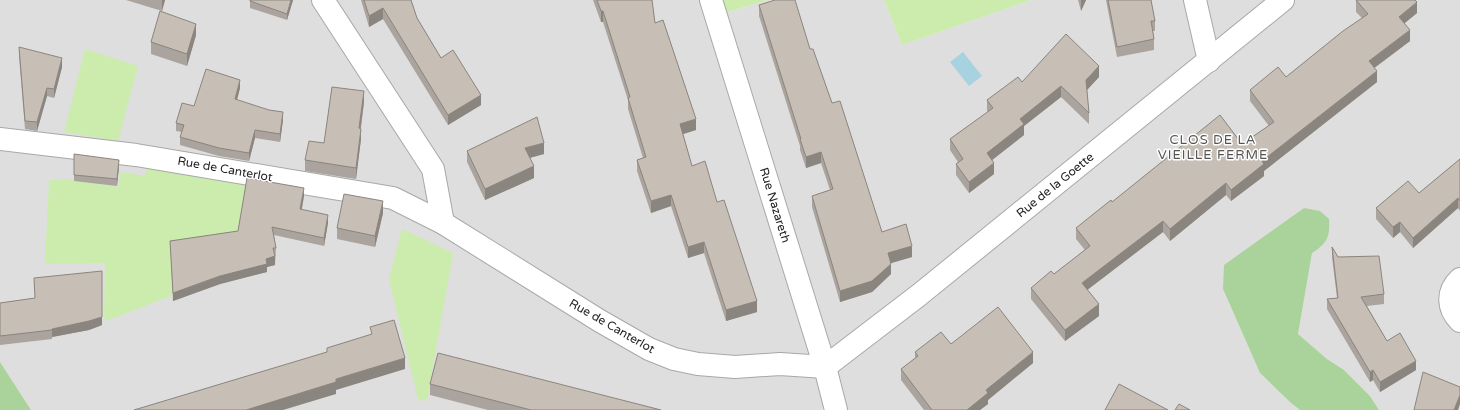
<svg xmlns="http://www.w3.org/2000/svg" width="1460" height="410" viewBox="0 0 1460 410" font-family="'Varela Round',sans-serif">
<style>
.residential{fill:#dfdede}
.grass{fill:#cbecad}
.forest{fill:#aad29b}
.water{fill:#a7d2e0}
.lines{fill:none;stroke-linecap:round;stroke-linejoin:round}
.minor-casing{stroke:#a8a8a8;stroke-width:24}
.minor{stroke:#fff;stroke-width:22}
.wall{fill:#aba39d}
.shaded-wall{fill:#8b857f}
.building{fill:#c7beb6;stroke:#8b857f}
.labels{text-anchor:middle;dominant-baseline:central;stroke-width:3;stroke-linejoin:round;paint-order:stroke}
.street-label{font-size:12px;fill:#212121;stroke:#fff}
.neighbourhood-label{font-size:13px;letter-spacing:1px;fill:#545454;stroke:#fff}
</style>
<rect width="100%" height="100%" fill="#f2eee7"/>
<!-- residential -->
<polygon class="residential" points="0,0 711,0 716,16 767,0 884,0 902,45 1031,0 1460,0 1460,410 1379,410 1370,396 1344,370 1327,359 1298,334 1312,252 1322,246 1223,289 1260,373 1291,403 1300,410 839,410 832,389 822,410 31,410 0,362"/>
<!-- grass -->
<g class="grass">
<polygon points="711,0 767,0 715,16"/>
<polygon points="884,0 1031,0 902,45"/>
<polygon points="85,49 138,66 118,141 64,132"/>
<polygon points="148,157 250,174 230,261 176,294 106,321 104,316 105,263 45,264 49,180 103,177 102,185 118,187 120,172 145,176"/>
<polygon points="402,229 453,253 427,401 418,399 389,279"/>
</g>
<!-- forest -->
<g class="forest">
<path d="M1304,208L1320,211L1329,219C1330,238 1327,243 1312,253L1298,334L1327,359L1344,370L1370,396L1379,410H1300L1291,403L1260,373L1223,289L1224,265Z"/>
<polygon points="0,362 31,410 0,410"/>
</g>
<!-- water -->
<polygon class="water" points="963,52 982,76 969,86 950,62"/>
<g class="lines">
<!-- minor casing -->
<g class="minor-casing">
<g id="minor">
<polyline points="323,0 433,169 443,223"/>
<polyline points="711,0 825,367 836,410"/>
<polyline points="1195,0 1209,61"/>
<polyline points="0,139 136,155 393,198 443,223 600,321 649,349 674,359 698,364 735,367 780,364 825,367"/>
<path d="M1460,279C1446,292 1448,309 1460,321"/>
<polyline points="825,367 919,295 1283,0"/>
</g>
</g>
<!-- minor -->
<use href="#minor" class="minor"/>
</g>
<!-- wall -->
<g class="wall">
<polygon points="126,0 165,0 162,11"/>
<polygon points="250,0 293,0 287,20 250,8"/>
<polygon points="361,0 411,0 417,18 441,58 481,105 448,125 383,19 369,27"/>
<polygon points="593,0 652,0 655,23 696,130 683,134 692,166 717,202 757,312 726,321 704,253 688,258 671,206 651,213 637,171 637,160 643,158 628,109 628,100 603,22 601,22"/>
<polygon points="1078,0 1086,0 1081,11"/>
<polygon points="1106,0 1151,0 1155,21 1155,31 1153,31 1154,39 1154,50 1117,57"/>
<polygon points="1356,0 1417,13 1404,23 1410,41 1374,68 1377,82 1264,171 1264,176 1231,201 1226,195 1170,241 1163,232 1087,290 1099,316 1065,341 1031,299 1031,288 1054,274 1085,250 1076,239 1076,228 1112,202 1242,144 1269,126 1250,101 1250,90 1286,77 1362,18 1356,12"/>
<polygon points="759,5 810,49 882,232 912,257 891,263 891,274 872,292 840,302 812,207 812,196 830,190 821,163 806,168 800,150 800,146 759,16"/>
<polygon points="196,35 187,66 151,54 151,42"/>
<polygon points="19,47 62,67 54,98 47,96 37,131 25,129 19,56"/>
<polygon points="1099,77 1087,90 1089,113 1089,124 1061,97 1024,126 1024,135 992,160 994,174 969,193 956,175 956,164 958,162 950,150 950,139 988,112 987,111 987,100 1022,82"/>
<polygon points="240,88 237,100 283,120 280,142 255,138 249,161 219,156 180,145 180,137 182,132 176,131 176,123 194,106"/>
<polygon points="364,102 361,128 361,139 356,179 305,171 305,160 324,143"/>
<polygon points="467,151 544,154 530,158 534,178 485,200 467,162"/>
<polygon points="74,154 119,166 117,186 74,181"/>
<polygon points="1460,159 1460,211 1458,208 1413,248 1400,232 1393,238 1376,219 1376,208 1419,193"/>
<polygon points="304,196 302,209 328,223 324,246 274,235 276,248 275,265 267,267 267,272 220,284 173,301 170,241 238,231"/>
<polygon points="383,213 375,247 337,239 337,228"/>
<polygon points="1332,247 1338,257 1384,294 1384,304 1367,306 1387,341 1416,370 1380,392 1373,380 1370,382 1327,309 1327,299 1337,298 1332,257"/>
<polygon points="34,278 102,325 89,330 52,337 52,339 0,345 0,303 35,298"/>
<polygon points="951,344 1033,363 988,400 988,404 980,410 924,410 901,380 901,369 915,358 915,352"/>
<polygon points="430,384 661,410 488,410 430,395"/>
</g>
<!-- shaded-wall -->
<g class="shaded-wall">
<polygon points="162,0 165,0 162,11"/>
<polygon points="291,0 293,0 287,20 287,14"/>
<polygon points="1081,0 1086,0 1081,11"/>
<polygon points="1417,2 1417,13 1399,28 1399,17"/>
<polygon points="383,8 383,19 369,27 369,16"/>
<rect x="601" y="11" width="2" height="11"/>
<polygon points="196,24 196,35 187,66 187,54"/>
<polygon points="1410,30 1410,41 1369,72 1369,61"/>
<polygon points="62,58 62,67 54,98 54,89"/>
<polygon points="1099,66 1099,77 1086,91 1086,80"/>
<polygon points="1377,71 1377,82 1264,171 1264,176 1231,201 1231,190 1262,161"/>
<polygon points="240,80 240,88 235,107 235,99"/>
<polygon points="1061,86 1061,97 1024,126 1024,135 987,164 987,153 1020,119"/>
<polygon points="47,88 47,96 37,131 37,122"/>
<polygon points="364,91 364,102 359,139 359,128"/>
<polygon points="481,95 481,105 448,125 448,115"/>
<polygon points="283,112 283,120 280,142 280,134"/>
<polygon points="696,119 696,130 680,135 680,124"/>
<polygon points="361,129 361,139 356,179 356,168"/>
<polygon points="255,130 255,138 249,161 249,153"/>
<polygon points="544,143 544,154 525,159 525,148"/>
<polygon points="821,152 821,163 806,168 806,157"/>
<polygon points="119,160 119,166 117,186 117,179"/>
<polygon points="994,163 994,174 969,193 969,182"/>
<polygon points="534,166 534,178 485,200 485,189"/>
<polygon points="1226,183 1226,195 1170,241 1170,229"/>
<polygon points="304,188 304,196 300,217 300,209"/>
<polygon points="671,195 671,206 651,213 651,201"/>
<polygon points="1458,198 1458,208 1413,248 1413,238"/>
<polygon points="383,201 383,213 375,247 375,236"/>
<polygon points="328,215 328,223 324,246 324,238"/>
<polygon points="1163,221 1163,232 1082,294 1082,283"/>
<polygon points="1400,222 1400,232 1393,238 1393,227"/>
<polygon points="704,242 704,253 688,258 688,247"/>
<polygon points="912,246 912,257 888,264 888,253"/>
<polygon points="275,256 275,265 267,267 267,272 220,284 173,301 173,293 266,259"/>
<polygon points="891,264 891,274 872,292 840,302 840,291"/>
<polygon points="757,301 757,312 726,321 726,310"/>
<polygon points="1099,304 1099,316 1065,341 1065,330"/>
<polygon points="102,317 102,325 89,330 52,337 52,329"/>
<polygon points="1033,352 1033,363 988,400 988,404 980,410 967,410 986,390"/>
<polygon points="405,358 405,369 336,390 336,394 283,410 246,410 336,379"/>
<polygon points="1416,361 1416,370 1380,392 1380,382"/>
<polygon points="1373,370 1373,380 1370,382 1370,372"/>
<polygon points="1460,395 1460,404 1458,410 1454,410"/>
</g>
<!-- building -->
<g class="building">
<polygon points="250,0 291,0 287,14 250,1"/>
<polygon points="364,0 411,0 417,18 441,58 453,50 481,95 448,115 383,8 369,16"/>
<polygon points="597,0 652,0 655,23 663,20 696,119 680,124 692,166 705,161 717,202 724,200 757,301 726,310 704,242 688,247 671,195 651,201 637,160 646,157 628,98 630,97 603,11 601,11"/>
<polygon points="775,0 795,0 810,49 813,49 832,103 840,101 882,232 906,224 912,246 888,253 891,264 872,281 840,291 812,196 833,189 821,152 806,157 800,139 801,139 759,5"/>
<polygon points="1108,0 1151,0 1155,21 1151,21 1154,39 1117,47"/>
<polygon points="1356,0 1415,0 1417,2 1399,17 1410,30 1369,61 1377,71 1262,161 1264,164 1231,190 1226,183 1170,229 1163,221 1082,283 1099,304 1065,330 1031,288 1051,271 1054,274 1090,246 1076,228 1111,200 1112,202 1220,115 1242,144 1274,122 1250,90 1278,67 1286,77 1343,31 1368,14"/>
<polygon points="160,11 196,24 187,54 151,42"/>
<polygon points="1066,34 1099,66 1086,80 1089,113 1061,86 1020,119 1024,124 987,153 994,163 969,182 956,164 963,159 950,139 993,108 987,100 1018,77 1022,82"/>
<polygon points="19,47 62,58 54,89 47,88 37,122 25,121"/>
<polygon points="206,69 240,80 235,99 269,110 283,112 280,134 255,130 249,153 219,148 180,137 184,125 176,123 182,103 194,106"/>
<polygon points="332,87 364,91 359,128 361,129 356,168 305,160 309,141 324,143"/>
<polygon points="537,117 544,143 525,148 534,166 485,189 467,151"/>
<polygon points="74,154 119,160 117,179 74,175"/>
<polygon points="1460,159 1460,201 1458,198 1413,238 1400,222 1393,227 1376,208 1408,181 1419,193"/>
<polygon points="247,178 304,188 300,209 328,215 324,238 272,227 276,248 273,248 275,256 266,259 267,264 220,276 173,293 170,241 238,231"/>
<polygon points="344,194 383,201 375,236 337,228"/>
<polygon points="1332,247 1338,257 1379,256 1384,294 1361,297 1387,341 1400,333 1416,361 1380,382 1373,370 1370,372 1327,299 1338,298"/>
<polygon points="102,271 102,317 89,321 52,329 52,330 0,336 0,303 35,298 34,278"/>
<polygon points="998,307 1033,352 986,390 988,393 967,410 932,410 901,369 918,356 915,352 941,332 951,344"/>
<polygon points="394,320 405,358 336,379 336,382 246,410 134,410 327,352 327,348 372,334 370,327"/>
<polygon points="438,353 661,410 531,410 430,384"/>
<polygon points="1423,372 1460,387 1460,395 1454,410 1414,410"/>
<polygon points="1119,384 1168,410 1105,410"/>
<polygon points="1179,404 1190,410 1175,410"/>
</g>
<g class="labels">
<!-- street labels -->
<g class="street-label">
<text transform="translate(225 169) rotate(10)">Rue de Canterlot</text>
<text transform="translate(1055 185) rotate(-39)">Rue de la Goette</text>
<text transform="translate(775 205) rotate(73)">Rue Nazareth</text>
<text transform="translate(612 326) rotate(30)">Rue de Canterlot</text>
</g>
<!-- neighbourhood labels -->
<g class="neighbourhood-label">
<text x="1213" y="140">CLOS DE LA<tspan x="1213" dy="15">VIEILLE FERME</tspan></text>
</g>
</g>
</svg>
